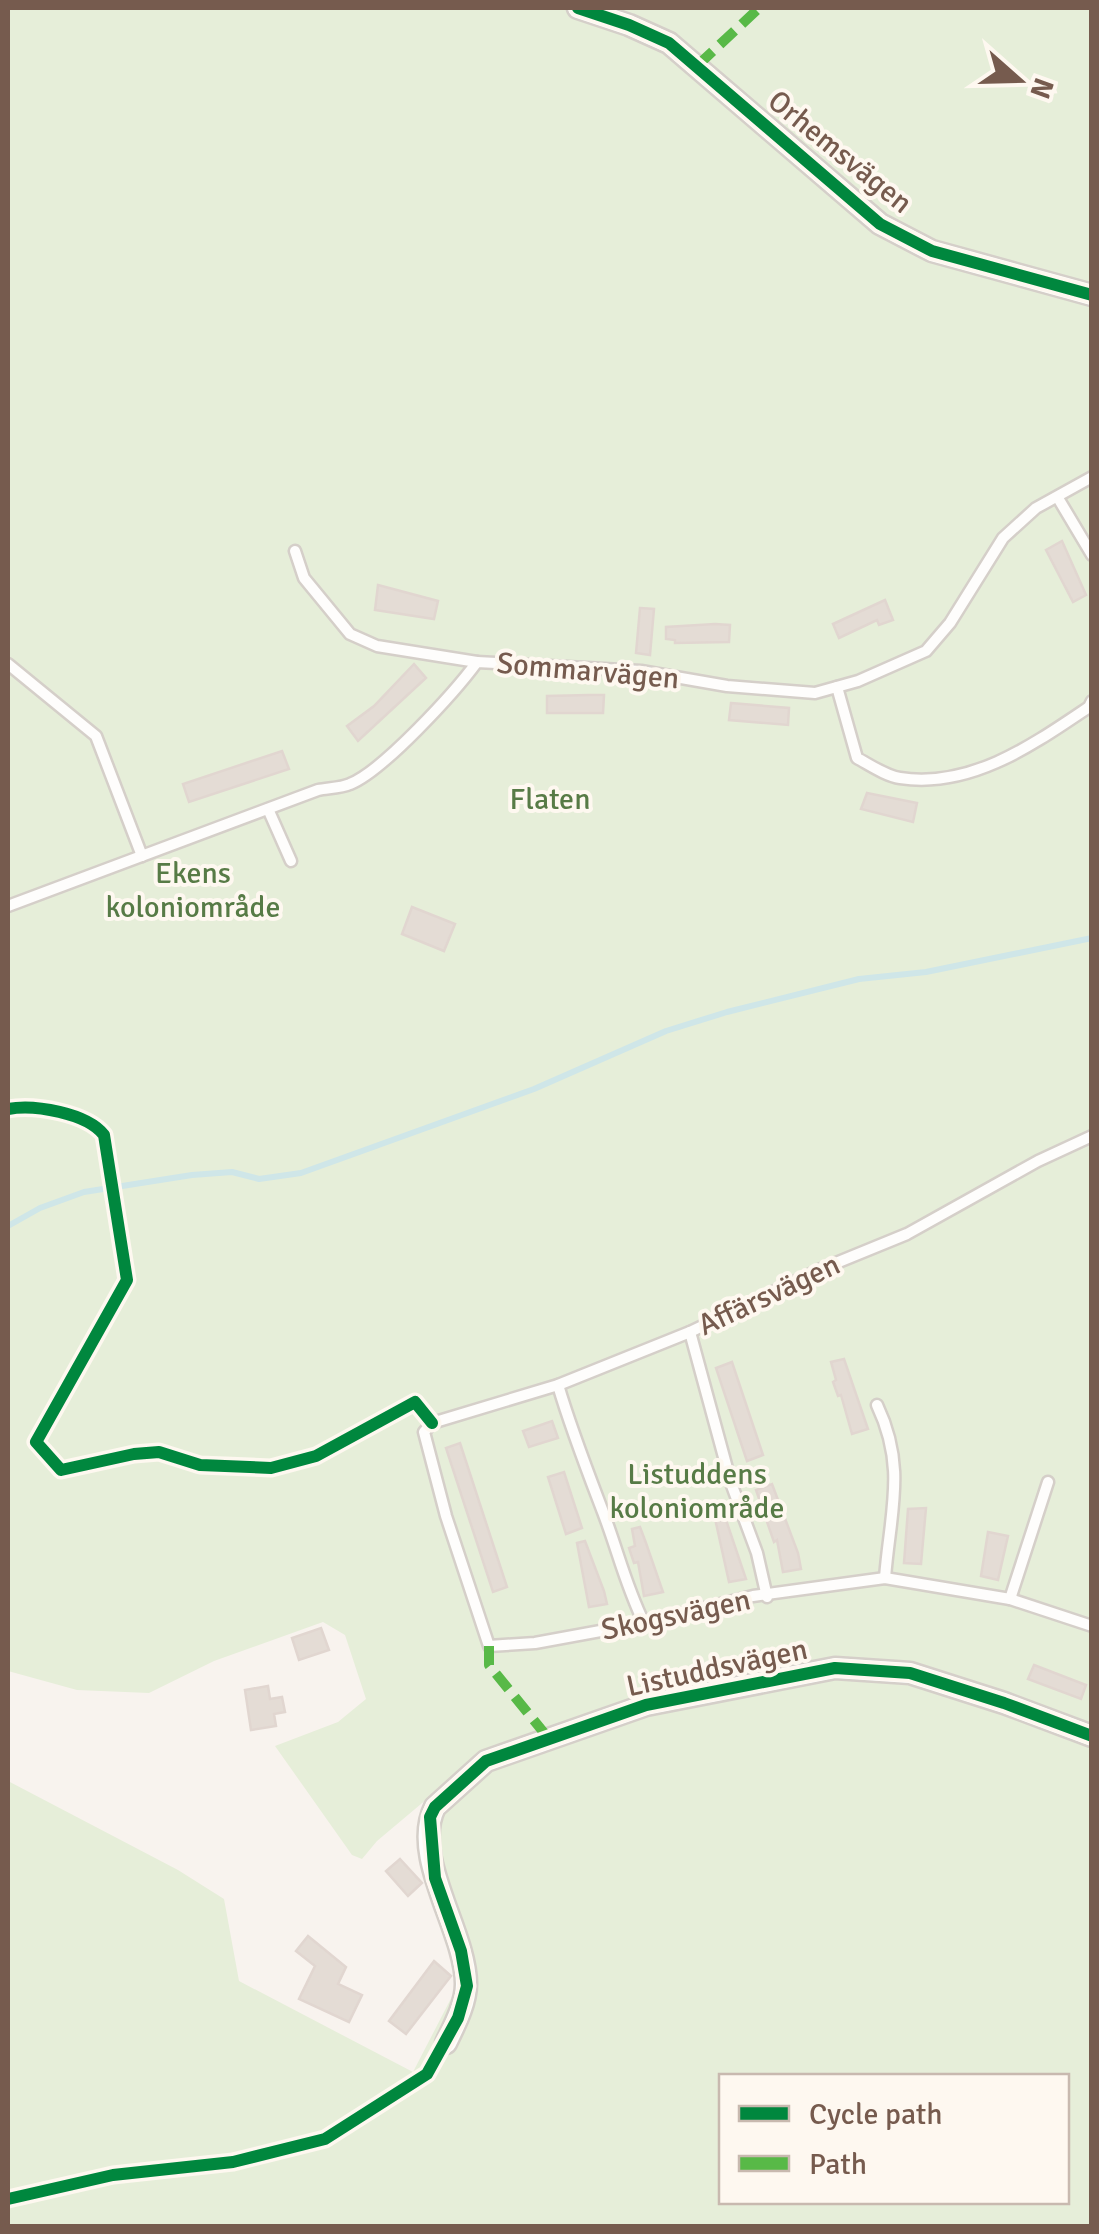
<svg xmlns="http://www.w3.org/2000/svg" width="1099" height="2234" viewBox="0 0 1099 2234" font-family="Signika,sans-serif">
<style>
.green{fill:#e6eed9;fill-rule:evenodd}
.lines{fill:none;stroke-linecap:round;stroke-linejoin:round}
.stream{stroke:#cfe6e8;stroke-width:6}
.building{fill:#e4dcd5;stroke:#e1d6d0;stroke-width:2.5}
.service-casing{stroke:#d5cfc9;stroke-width:15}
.minor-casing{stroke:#d5cfc9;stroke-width:25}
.service{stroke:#fefdfc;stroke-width:10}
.minor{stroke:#fefdfc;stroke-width:20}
.quiet{stroke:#58b947;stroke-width:10;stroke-dasharray:20 10;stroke-linecap:butt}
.cycleway-casing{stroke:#fef8f0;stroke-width:19}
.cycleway{stroke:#00873e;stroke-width:12}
.labels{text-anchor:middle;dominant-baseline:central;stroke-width:8;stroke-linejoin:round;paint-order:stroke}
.street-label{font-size:30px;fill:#765b4e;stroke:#fef8f0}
.park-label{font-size:30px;fill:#577b46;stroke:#fef8f0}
</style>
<rect width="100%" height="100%" fill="#f8f3ee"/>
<!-- green -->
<path class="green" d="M8,8H1091V2226H8V1781L178,1870L224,1899L239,1981L413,2072L459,1983L453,1946L422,1862L418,1827L440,1788L377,1841L362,1859L352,1855L275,1746L338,1722L366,1699L345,1635L323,1622L214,1661L149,1693L77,1690L8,1671ZM722,2076H1066V2202H722Z"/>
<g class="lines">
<!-- stream -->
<polyline class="stream" points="8,1226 40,1208 84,1192 192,1175 232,1172 259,1179 301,1173 534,1089 666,1031 727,1012 859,979 926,972 1092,938"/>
</g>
<!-- building -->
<g class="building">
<polygon points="1062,541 1086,595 1073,602 1046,550"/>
<polygon points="378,585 438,601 434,619 375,610"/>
<polygon points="885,600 893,620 879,625 877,620 839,638 833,624"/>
<polygon points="640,608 654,609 650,655 636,653"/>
<polygon points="715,624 730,625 729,642 675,643 675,640 666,639 666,627"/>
<polygon points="414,664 426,678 358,741 347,726 374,706"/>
<polygon points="589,695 604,695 603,713 547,713 547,696"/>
<polygon points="731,703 789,708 788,725 729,720"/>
<polygon points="282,751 289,769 189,802 183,784"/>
<polygon points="867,793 917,803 913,822 861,809"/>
<polygon points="412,907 455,924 444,951 402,934"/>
<polygon points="844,1359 868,1429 852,1434 841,1395 838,1396 833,1382 836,1380 831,1362"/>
<polygon points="732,1362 763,1455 747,1461 716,1368"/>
<polygon points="552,1421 558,1438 529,1447 523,1431"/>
<polygon points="460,1443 507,1587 493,1592 446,1448"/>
<polygon points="564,1472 582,1528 566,1534 548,1477"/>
<polygon points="772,1484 798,1553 801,1569 783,1572 777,1540 774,1542 756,1490"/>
<polygon points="926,1508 921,1564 904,1563 908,1509"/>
<polygon points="723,1511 746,1579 729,1582 714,1514"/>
<polygon points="640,1527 646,1543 663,1592 644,1596 638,1562 634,1563 629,1548 635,1546 632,1529"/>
<polygon points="988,1532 1008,1536 998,1580 981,1576"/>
<polygon points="585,1541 604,1591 607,1604 589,1607 577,1543"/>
<polygon points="321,1628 329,1650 299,1660 292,1638"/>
<polygon points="1034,1665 1086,1685 1081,1699 1028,1679"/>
<polygon points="268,1686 270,1699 282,1697 285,1712 274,1714 276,1726 251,1730 245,1690"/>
<polygon points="400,1859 422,1883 408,1896 386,1871"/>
<polygon points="308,1936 346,1967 338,1984 362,1995 349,2022 299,1999 315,1966 296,1951"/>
<polygon points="434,1961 451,1976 406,2034 389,2021"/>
</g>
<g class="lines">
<!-- service casing -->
<g class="service-casing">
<g id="service">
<polyline points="1058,498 1092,555"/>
<polyline points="295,551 304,578 350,634 377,646 477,662"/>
<polyline points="8,664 96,736 142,856"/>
<path d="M837,687L857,758C870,765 886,776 900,778C971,789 1034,744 1089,707L1092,701"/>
<polyline points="268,809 291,861"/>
<path d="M8,906L318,790C328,788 341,788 350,784C383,771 455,692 477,662L641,671L727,686L815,693L858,681L926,651L950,623L1003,538L1036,508L1092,477"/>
<polyline points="1092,1136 1038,1161 907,1234 819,1270 690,1332 558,1385 432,1423 424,1432 446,1516 489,1646 535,1643 644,1623 753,1596 885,1578 1010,1599 1092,1626"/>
<polyline points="690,1332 731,1483 757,1553 767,1597"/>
<path d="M558,1385C571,1429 587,1470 603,1512C618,1551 625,1584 644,1623"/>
<path d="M877,1405C907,1468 890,1512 885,1578"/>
<polyline points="1010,1599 1048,1482"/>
</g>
</g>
<!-- minor casing -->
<g class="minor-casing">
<g id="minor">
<polyline points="578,8 629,25 669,43 880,224 932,251 1092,295"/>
<path d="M446,2043C454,2026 466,2004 466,1984C466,1931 410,1857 435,1807L486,1761L646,1705L835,1668L910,1673L1004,1703L1092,1736"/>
</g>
</g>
<!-- service -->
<use href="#service" class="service"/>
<!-- minor -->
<use href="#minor" class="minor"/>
<!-- quiet -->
<g class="quiet">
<polyline points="698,65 759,8"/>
<polyline points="489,1646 489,1665 549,1739"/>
</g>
<!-- cycleway casing -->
<g class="cycleway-casing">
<g id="cycleway">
<polyline points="578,8 629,25 669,43 880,224 932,251 1092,295"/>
<path d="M8,1109C34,1104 87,1113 104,1135L127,1280L36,1442L61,1470L134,1454L159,1452L200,1465L271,1468L316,1456L415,1402L432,1423"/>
<polyline points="8,2199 113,2175 233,2162 325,2139 427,2074 458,2018 467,1986 461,1951 435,1878 430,1817 435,1807 486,1761 646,1705 835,1668 910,1673 1004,1703 1092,1736"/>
</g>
</g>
<!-- cycleway -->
<use href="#cycleway" class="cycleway"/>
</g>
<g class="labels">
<!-- street labels -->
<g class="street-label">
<text transform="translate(840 152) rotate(39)">Orhemsvägen</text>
<text transform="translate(588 671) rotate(5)">Sommarvägen</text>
<text transform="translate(769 1295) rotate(-25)">Affärsvägen</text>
<text transform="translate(676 1615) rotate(-12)">Skogsvägen</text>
<text transform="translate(717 1668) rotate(-12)">Listuddsvägen</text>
</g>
<!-- park labels -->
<g class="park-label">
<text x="550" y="799">Flaten</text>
<text x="193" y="873">Ekens<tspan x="193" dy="34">koloniområde</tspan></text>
<text x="697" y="1474">Listuddens<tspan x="697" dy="34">koloniområde</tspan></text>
</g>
</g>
<!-- border -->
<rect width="1099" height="2234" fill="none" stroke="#765b4e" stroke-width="20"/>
<!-- legend -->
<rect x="719" y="2074" width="350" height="130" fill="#fef8f0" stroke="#c8b9af" stroke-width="2.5"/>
<rect x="739" y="2106" width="50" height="15" fill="#00873e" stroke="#c8b9af" stroke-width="2.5"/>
<text x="809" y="2124" font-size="30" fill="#765b4e">Cycle path</text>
<rect x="739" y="2156" width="50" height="15" fill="#58b947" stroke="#c8b9af" stroke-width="2.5"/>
<text x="809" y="2174" font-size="30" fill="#765b4e">Path</text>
<!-- north arrow -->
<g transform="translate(1019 80) rotate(110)" stroke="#fef8f0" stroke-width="8" paint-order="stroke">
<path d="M0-8L18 38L0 25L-18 38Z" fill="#765b4e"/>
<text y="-15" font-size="28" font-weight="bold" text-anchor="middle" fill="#765b4e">N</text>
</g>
</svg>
